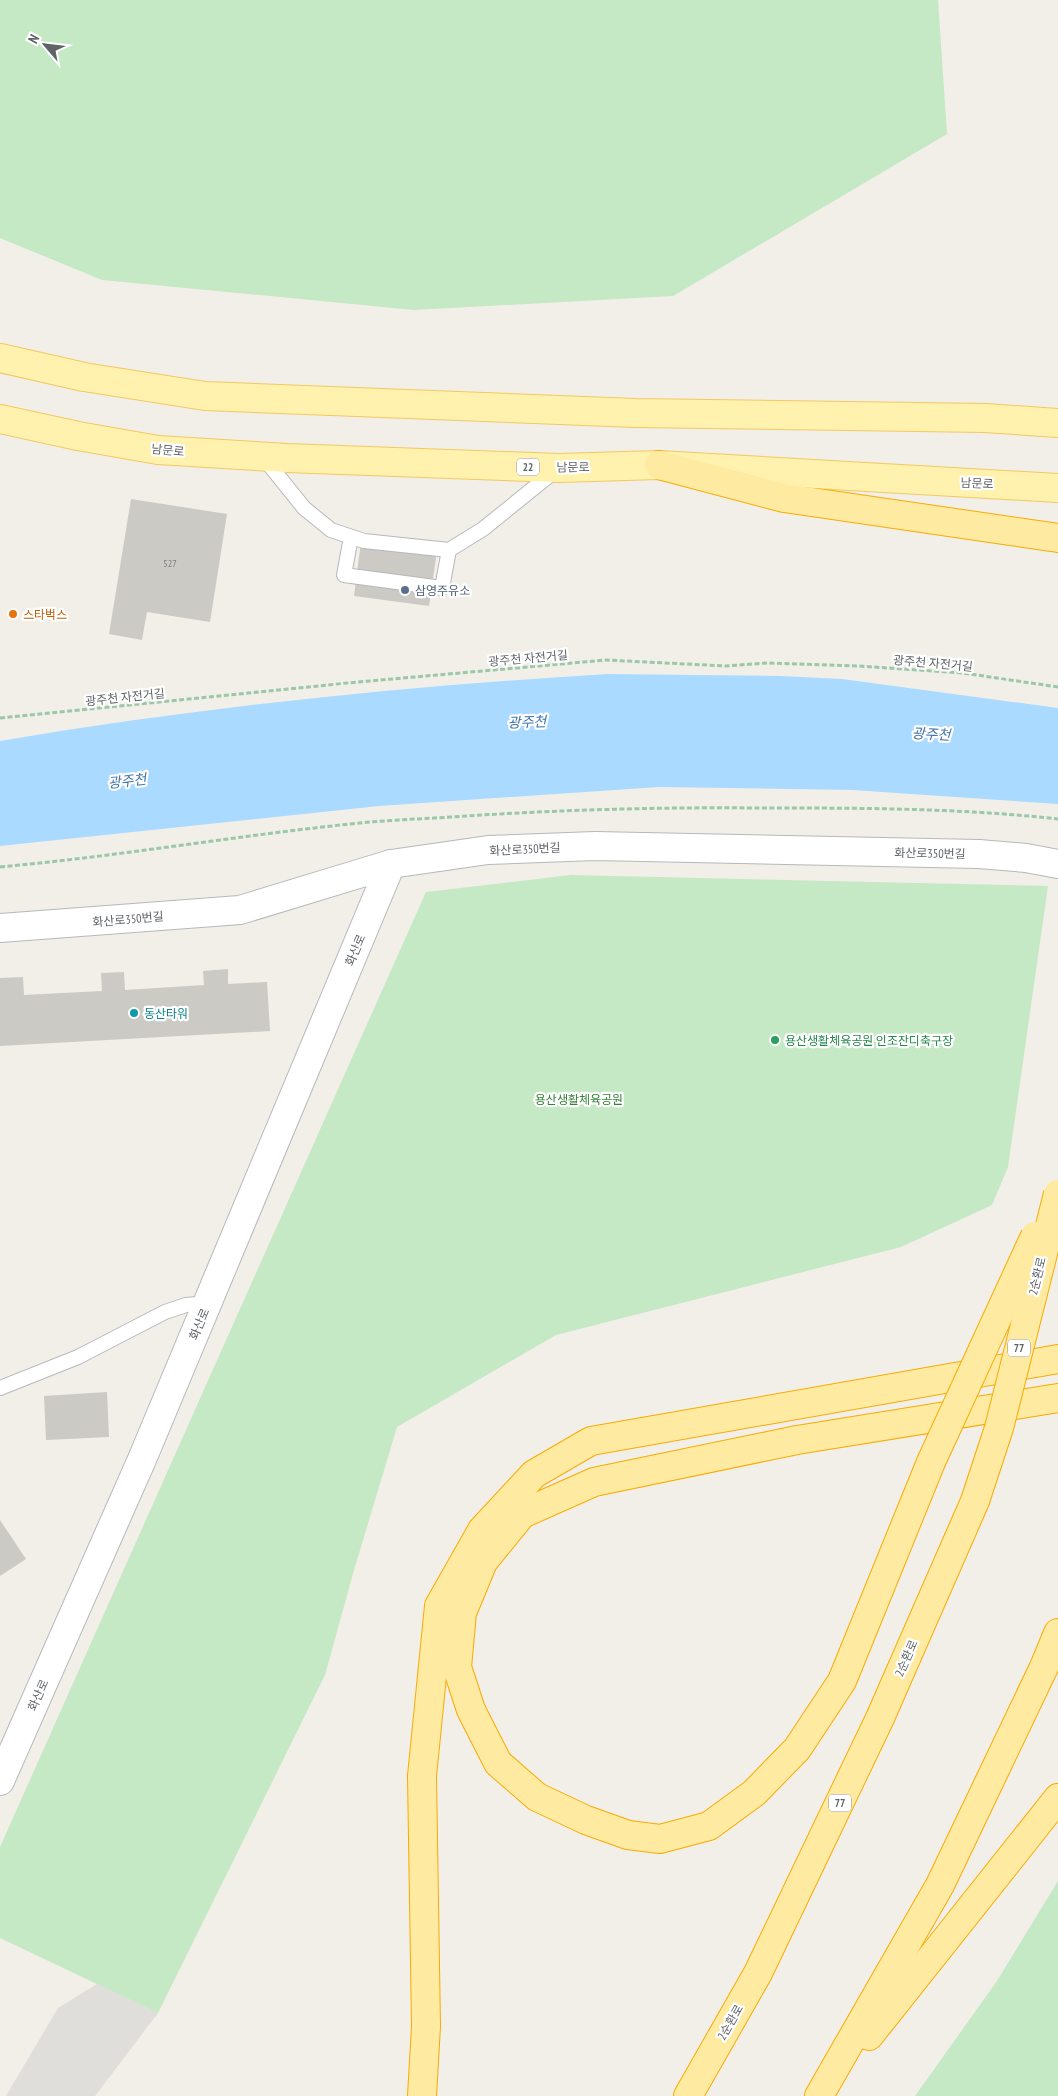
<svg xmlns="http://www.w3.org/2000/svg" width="1058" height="2096" viewBox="0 0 1058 2096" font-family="'PT Sans Narrow','Noto Sans KR',sans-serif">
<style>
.industrial{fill:#e0deda}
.green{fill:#c5e8c5}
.water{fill:#aadaff}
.building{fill:#cccac5}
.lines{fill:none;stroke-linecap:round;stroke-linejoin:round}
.service-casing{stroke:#b5b8bc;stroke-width:16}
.minor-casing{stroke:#b5b8bc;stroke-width:30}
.primary-casing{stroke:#f2c960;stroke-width:30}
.trunk-casing{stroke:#f9ab00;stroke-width:30}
.path{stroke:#9cc7a9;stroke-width:3;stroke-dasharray:5 2.5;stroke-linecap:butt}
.service{stroke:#fff;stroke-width:14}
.minor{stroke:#fff;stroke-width:28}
.primary{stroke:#fff2af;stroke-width:28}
.trunk{stroke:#feeaa1;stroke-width:28}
.trunk-bridge-casing{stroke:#f9ab00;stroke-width:30;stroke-linecap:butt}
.trunk-bridge{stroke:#feeaa1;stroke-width:28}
.service-dot{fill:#5c6f8a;stroke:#fff;stroke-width:2}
.food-dot{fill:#e8710a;stroke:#fff;stroke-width:2}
.culture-dot{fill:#0f9aa8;stroke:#fff;stroke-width:2}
.leisure-dot{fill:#2e9e5b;stroke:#fff;stroke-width:2}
.labels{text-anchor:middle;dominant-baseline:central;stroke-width:4.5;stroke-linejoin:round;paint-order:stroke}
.number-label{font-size:10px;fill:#7a7d7f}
.shield{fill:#fff;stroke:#8f9295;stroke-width:1}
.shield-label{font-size:11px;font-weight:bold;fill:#5f6368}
.street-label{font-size:12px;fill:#5f6368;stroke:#fff}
.service-label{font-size:12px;fill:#4e5e75;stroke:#fff;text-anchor:start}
.food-label{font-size:12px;fill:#c56008;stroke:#fff;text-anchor:start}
.culture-label{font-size:12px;fill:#0d838f;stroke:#fff;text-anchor:start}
.leisure-label{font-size:12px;fill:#27864d;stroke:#fff;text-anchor:start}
.park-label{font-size:12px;fill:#348238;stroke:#fff}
.water-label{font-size:14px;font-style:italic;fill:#4174aa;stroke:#fff}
</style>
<rect width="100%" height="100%" fill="#f1efe8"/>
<!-- industrial -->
<polygon class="industrial" points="97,1984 158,2013 95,2096 6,2096 58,2008"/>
<!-- green -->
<g class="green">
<polygon points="0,0 938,0 947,134 673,296 414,310 102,280 0,238"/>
<polygon points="571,875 1048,886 1008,1167 992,1205 901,1247 556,1335 397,1427 354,1570 325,1675 158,2013 0,1938 0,1847 426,892"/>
<polygon points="1058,1881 1058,2096 915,2096 997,1981"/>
</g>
<!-- water -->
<path class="water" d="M608,674L780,676L842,679L1058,708V804L853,790L659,787L379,806L0,846V741C201,707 404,686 608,674Z"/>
<!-- building -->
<g class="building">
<polygon points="131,499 227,514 210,622 147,612 142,640 109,634"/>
<polygon points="362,534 438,544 429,606 354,596"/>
<polygon points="228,969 228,984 267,982 270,1031 0,1046 0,978 23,977 24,995 102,991 101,973 124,972 125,990 204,985 203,971"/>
<polygon points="107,1392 109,1437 46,1440 44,1396"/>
<polygon points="0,1520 26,1559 0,1576"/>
</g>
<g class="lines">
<!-- service casing -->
<g class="service-casing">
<g id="service">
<polyline points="263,457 304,508 331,530 364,541 449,550 483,529 556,470"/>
<polyline points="351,537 344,575 442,588 449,550"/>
<polyline points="0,1388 78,1357 165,1312 186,1305 208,1303"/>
</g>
</g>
<!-- minor casing -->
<g class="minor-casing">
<g id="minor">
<polyline points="0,928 240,910 391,864 488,850 595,846 979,854 1026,858 1058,864"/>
<polyline points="0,1781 143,1457 391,864"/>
</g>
</g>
<!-- primary casing -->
<g class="primary-casing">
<g id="primary">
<polyline points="0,358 84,377 205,396 635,413 985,418 1058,423"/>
<polyline points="0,419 78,436 158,450 287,458 559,468 659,465 1058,488"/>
</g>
</g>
<!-- trunk casing -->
<g class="trunk-casing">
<g id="trunk">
<polyline points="659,465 784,498 1058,538"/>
<polyline points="931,1462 842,1681 797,1749 754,1793 709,1826 660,1839 628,1835 586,1820 537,1797 498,1763 471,1710 457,1667 462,1613 483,1562 522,1514 594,1482 797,1440 1058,1398"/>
<polyline points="869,2036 1058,1798"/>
<polyline points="422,2096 426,2026 422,1776 439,1606 482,1530 534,1474 591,1441 1058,1359"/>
<polyline points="688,2096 758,1973 880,1718 975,1501"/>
<polyline points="819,2096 940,1885 1044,1667 1058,1633"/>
</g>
</g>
<!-- path -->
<g class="path">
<polyline points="0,718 347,683 606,660 725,666 767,663 858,666 963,673 1058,687"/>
<path d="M0,867C121,856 240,835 360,823C390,820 420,819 451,817C553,810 657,807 760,808C860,808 959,808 1058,819"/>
</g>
<!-- service -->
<use href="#service" class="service"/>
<!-- minor -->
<use href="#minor" class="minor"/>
<!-- primary -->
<use href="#primary" class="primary"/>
<!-- trunk -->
<use href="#trunk" class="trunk"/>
<!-- trunk-bridge casing -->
<g class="trunk-bridge-casing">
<g id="trunk-bridge">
<polyline points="931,1462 1035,1236"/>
<polyline points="975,1501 999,1428 1058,1194"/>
</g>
</g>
<!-- trunk-bridge -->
<use href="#trunk-bridge" class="trunk-bridge"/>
</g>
<!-- markers -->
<circle class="service-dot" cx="405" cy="590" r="5"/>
<circle class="food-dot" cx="13" cy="614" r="5"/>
<circle class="culture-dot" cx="134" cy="1013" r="5"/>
<circle class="leisure-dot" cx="775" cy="1040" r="5"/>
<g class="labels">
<!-- number labels -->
<g class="number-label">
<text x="170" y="563">527</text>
</g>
<!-- shield labels -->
<g class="shield">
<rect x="517" y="458.5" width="22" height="17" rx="4"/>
<rect x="1008" y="1339.5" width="22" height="17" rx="4"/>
<rect x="829" y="1794.5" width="22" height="17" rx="4"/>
</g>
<g class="shield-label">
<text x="528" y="467">22</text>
<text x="1019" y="1348">77</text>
<text x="840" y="1803">77</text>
</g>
<!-- street labels -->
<g class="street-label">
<text transform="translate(168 450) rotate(5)">남문로</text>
<text transform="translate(573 467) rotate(-1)">남문로</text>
<text transform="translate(977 483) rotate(3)">남문로</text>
<text transform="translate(528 658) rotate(-5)">광주천 자전거길</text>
<text transform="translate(933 663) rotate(5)">광주천 자전거길</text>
<text transform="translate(125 697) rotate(-6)">광주천 자전거길</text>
<text transform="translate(525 849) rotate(-3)">화산로350번길</text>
<text transform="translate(930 853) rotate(1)">화산로350번길</text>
<text transform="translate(128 919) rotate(-5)">화산로350번길</text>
<text transform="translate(355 950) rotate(-67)">화산로</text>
<text transform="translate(1037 1276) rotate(-76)">2순환로</text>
<text transform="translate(199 1324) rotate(-67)">화산로</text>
<text transform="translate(906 1658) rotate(-66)">2순환로</text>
<text transform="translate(38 1695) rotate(-66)">화산로</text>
<text transform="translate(730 2022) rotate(-60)">2순환로</text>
</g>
<!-- service labels -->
<g class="service-label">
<text x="415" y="590">삼영주유소</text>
</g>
<!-- food labels -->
<g class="food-label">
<text x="23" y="614">스타벅스</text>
</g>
<!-- culture labels -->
<g class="culture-label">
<text x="144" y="1013">동산타워</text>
</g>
<!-- leisure labels -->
<g class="leisure-label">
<text x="785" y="1040">용산생활체육공원 인조잔디축구장</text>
</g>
<!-- park labels -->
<g class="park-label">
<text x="579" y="1099">용산생활체육공원</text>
</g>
<!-- water labels -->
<g class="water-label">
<text transform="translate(527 722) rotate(-2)">광주천</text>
<text transform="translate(931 734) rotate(3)">광주천</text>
<text transform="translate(127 781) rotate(-7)">광주천</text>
</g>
</g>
<!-- north arrow -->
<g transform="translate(45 45) rotate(298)" stroke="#ffffff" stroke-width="4" paint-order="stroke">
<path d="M0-4L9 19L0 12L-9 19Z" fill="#5f6368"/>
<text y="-8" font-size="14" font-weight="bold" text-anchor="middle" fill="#5f6368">N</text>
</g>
</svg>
